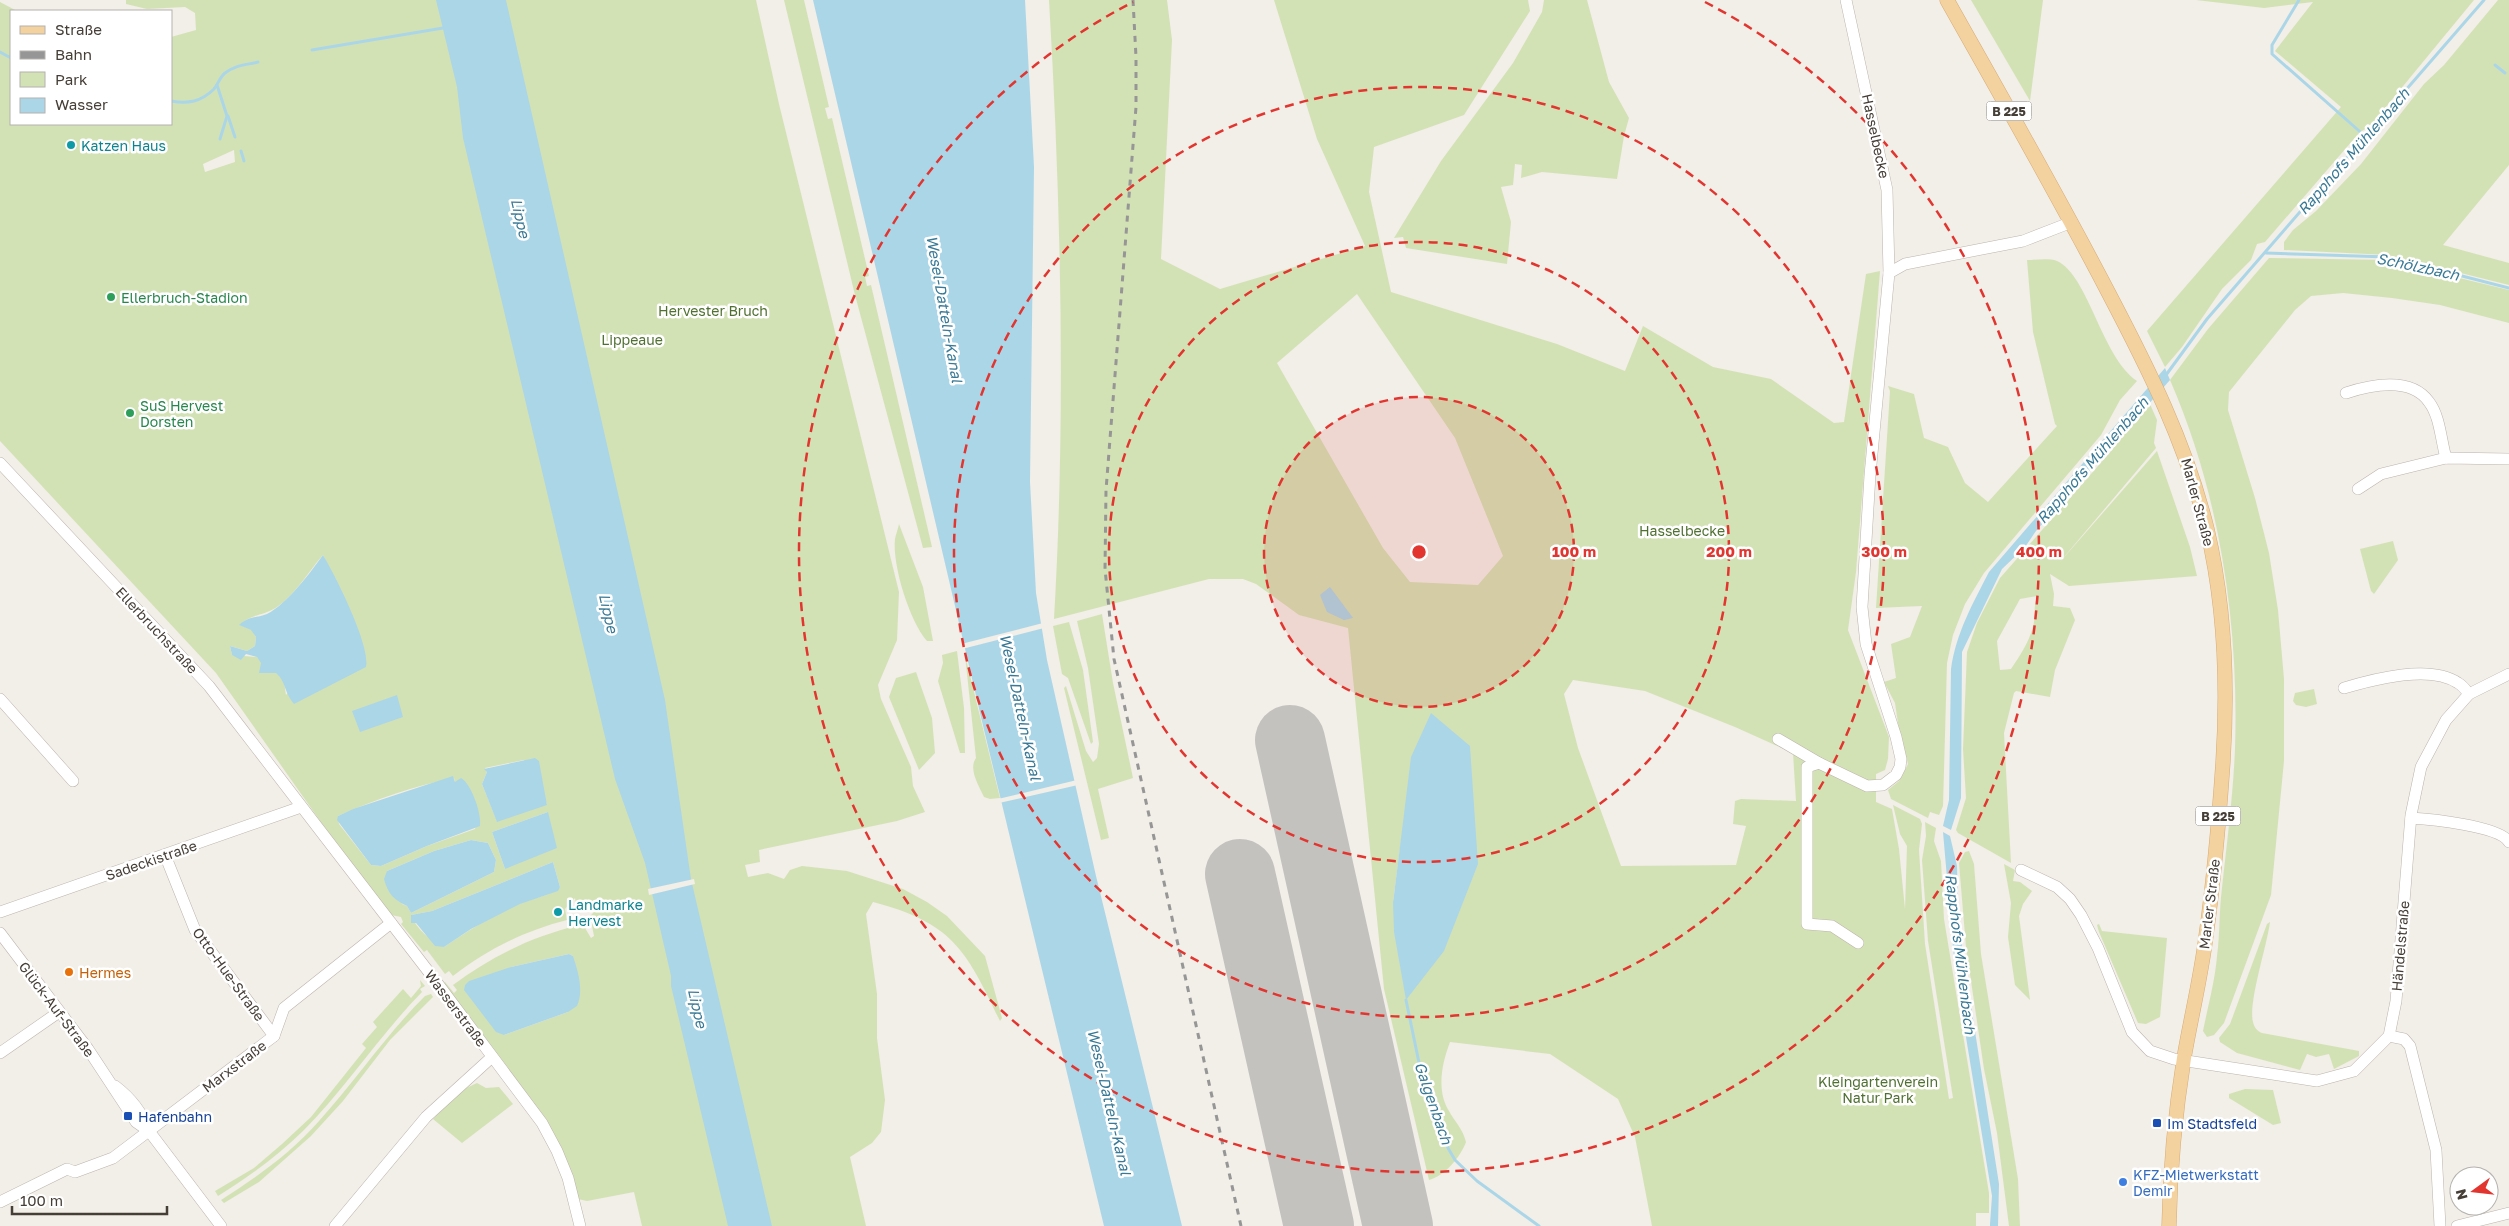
<svg xmlns="http://www.w3.org/2000/svg" width="2509" height="1226" viewBox="0 0 2509 1226" font-family="'Golos Text',sans-serif">
<style>
.green{fill:#d3e2b5;fill-rule:evenodd}
.water{fill:#abd6e8}
.pier{fill:#f2eee8}
.lines{fill:none;stroke-linecap:round;stroke-linejoin:round}
.stream{stroke:#abd6e8;stroke-width:3}
.runway{stroke:#c4c2bf;stroke-width:70}
.minor-casing{stroke:#bcb4ac;stroke-width:12}
.major-casing{stroke:#d6ac72;stroke-width:15}
.minor{stroke:#fff;stroke-width:11}
.major{stroke:#f3d2a0;stroke-width:14}
.rail{stroke:#969696;stroke-width:3;stroke-dasharray:6 6;stroke-linecap:butt}
.ring{fill:none;stroke:#e2352f;stroke-width:2.5;stroke-dasharray:9 6}
.culture-dot{fill:#0f9aa8;stroke:#fff;stroke-width:2}
.leisure-dot{fill:#2e9e5b;stroke:#fff;stroke-width:2}
.food-dot{fill:#e8710a;stroke:#fff;stroke-width:2}
.transit-dot{fill:#1a4fb4;stroke:#fff;stroke-width:2}
.shop-dot{fill:#3f7fe0;stroke:#fff;stroke-width:2}
.labels{text-anchor:middle;dominant-baseline:central;stroke-width:5;stroke-linejoin:round;paint-order:stroke}
.shield{fill:#fff;stroke:#7d7873;stroke-width:1}
.shield-label{font-size:12px;font-weight:bold;fill:#453e37}
.street-label{font-size:14px;fill:#453e37;stroke:#fff}
.culture-label{font-size:14px;fill:#0d838f;stroke:#fff;text-anchor:start}
.leisure-label{font-size:14px;fill:#27864d;stroke:#fff;text-anchor:start}
.park-label{font-size:14px;fill:#507031;stroke:#fff}
.food-label{font-size:14px;fill:#c56008;stroke:#fff;text-anchor:start}
.transit-label{font-size:14px;fill:#164399;stroke:#fff;text-anchor:start}
.shop-label{font-size:14px;fill:#366cbe;stroke:#fff;text-anchor:start}
.water-label{font-size:15px;font-style:italic;fill:#387996;stroke:#fff}
.centre{fill:#e2352f;stroke:#fff;stroke-width:2.5}
.ring-label{font-size:15px;text-anchor:middle;font-weight:bold;fill:#e2352f;stroke:#fff;stroke-width:5;stroke-linejoin:round;paint-order:stroke}
</style>
<rect width="100%" height="100%" fill="#f2eee8"/>
<!-- green -->
<g class="green">
<path d="M126,0H756L779,104L899,592L897,640L878,685L881,699L911,767L913,786L925,812L897,821L759,850L760,862L745,865L748,877L768,873L784,879L790,870L802,866L847,871L903,889L927,902L947,916L985,956L1002,1018L1000,1021C966,950 953,923 873,902L866,914L877,994V1038L885,1100L881,1132L872,1143L850,1157L866,1226H642L634,1192L587,1201L578,1199L562,1152L442,985L445,982L454,993L457,990L453,985C492,956 531,937 579,925L585,928L591,938L594,936L590,916L595,911V900L581,906L576,904L575,898L565,909L567,920C524,931 488,949 453,976L449,971L445,974L427,950L424,952L401,924L403,922L401,917L391,915L323,825L216,673L0,441V2L17,11H11V124H171V37L196,30L195,13L185,7L147,9L126,4ZM234,150L235,162L205,172L203,164ZM323,555L351,613L286,695C285,690 285,682 282,678C277,669 263,666 257,657L232,655L230,646L247,651L255,646L256,637L252,630L240,625C250,614 264,616 277,607C296,594 308,572 323,555ZM524,760L547,804L497,821L482,784L487,772L485,768ZM454,778L455,782H459L474,803L479,816L475,829L427,846L381,866L371,865L339,824L338,816C374,800 414,786 454,778ZM548,812L505,869L492,832ZM471,840L488,843L496,860L494,872L411,913L407,906L402,904L387,871L434,851ZM553,862L560,887C549,896 534,898 521,903C494,914 468,931 444,947C430,940 417,930 411,915L432,911ZM569,954L573,956L568,1012L504,1035L511,967Z"/>
<polygon points="784,0 804,0 829,107 825,108 828,119 832,118 869,276 865,277 867,286 871,285 932,547 923,548 855,295"/>
<path d="M1049,0H1167L1172,40L1161,259L1220,289L1365,246L1317,139L1274,0H1528L1530,11L1464,115L1374,147L1369,192L1391,292L1557,344L1625,371L1643,326L1713,367L1771,379L1834,423L1844,422L1866,274L1880,271L1856,572L1848,630L1889,737L1888,759L1885,770L1876,774V802L1892,809L1899,849L1905,909L1907,846L1900,834L1893,805L1920,819L1922,824L1919,850L1925,944L1949,1099L1953,1098L1928,941L1922,860L1926,836L1925,822L1936,828L1934,841L1941,861L1944,919L1989,1193V1213H1976V1226H1652L1635,1137L1618,1099L1550,1054L1450,1042C1442,1063 1436,1090 1449,1111C1455,1122 1463,1129 1466,1142C1461,1156 1445,1176 1429,1180L1384,989L1348,628L1299,615L1256,584L1243,579H1209L1054,619C1066,414 1061,205 1049,0ZM1357,294L1455,438L1503,556L1478,585L1410,582L1383,548L1277,363ZM1573,680L1645,691L1735,727L1793,753L1796,801L1741,799L1735,801L1733,824L1746,826L1736,865L1621,866L1578,748L1564,694ZM1431,713L1393,903L1401,841Z"/>
<polygon points="1544,0 1587,0 1609,82 1629,118 1624,136 1617,179 1542,172 1521,178 1522,165 1515,164 1513,185 1501,187 1511,222 1507,264 1406,248 1403,237 1394,238 1441,161 1513,63 1542,12"/>
<polygon points="1971,0 2043,0 2030,101"/>
<polygon points="2196,0 2474,0 2371,125 2359,133 2265,242 2257,244 2251,260 2222,289 2182,347 2165,367 2147,331 2341,107 2275,51 2313,2 2264,8"/>
<polygon points="2498,0 2509,0 2509,165 2443,245 2509,263 2509,285 2388,255 2284,250 2284,242 2293,230 2316,211 2361,164 2424,84 2444,65"/>
<path d="M2269,258L2385,260L2509,290V323L2440,305L2392,298L2343,293L2311,296L2295,310L2229,392L2228,410L2255,498L2269,553L2278,610L2284,679V761L2271,895L2224,1023L2214,1035L2207,1037L2203,1031C2208,1006 2215,981 2217,956C2220,934 2219,911 2222,888C2227,842 2233,796 2235,749C2239,623 2220,495 2170,380L2208,329Z"/>
<path d="M2027,260C2036,260 2049,258 2057,261C2089,276 2101,356 2137,381L2120,400L2101,435L1984,573L1965,604L1953,635L1947,663L1943,806L1939,815L1930,812L1928,818L1891,799L1888,790L1899,781L1908,764L1899,730L1895,703L1884,682L1896,678L1891,644L1910,637L1922,606L1876,608L1890,391L1888,386L1914,394L1924,438L1948,447L1965,483L1988,502L2057,426L2055,424L2033,332Z"/>
<path d="M2149,402L2157,420L2154,443L2156,448L2059,563L2157,451L2190,547L2197,576L2069,586L2050,574L2054,594L2053,606L2070,608L2075,620L2055,670L2050,697L2016,691L2014,693L2004,733L2011,863L1958,833L1956,830L1966,798L1963,749L1967,652L1977,623L2000,578L2112,450ZM2037,596C2033,607 2036,617 2033,627C2029,642 2019,657 2011,669L2000,670L1997,641L2020,599Z"/>
<path d="M899,524L923,587L933,641H927C910,622 892,565 895,539C896,534 898,529 899,524Z"/>
<polygon points="2393,541 2398,560 2374,594 2371,591 2360,549"/>
<polygon points="1102,614 1113,683 1133,778 1098,789 1109,838 1101,840 1064,688 1066,686 1086,751 1093,762 1097,758 1099,744 1088,668 1077,621"/>
<polygon points="1069,622 1083,670 1093,742 1091,744 1068,678 1062,674 1053,626"/>
<polygon points="957,651 964,708 965,753 960,753 938,681 943,663 942,655"/>
<path d="M965,655L1000,798L990,799L984,797C979,786 968,769 976,758Z"/>
<polygon points="916,672 932,718 935,753 919,770 889,697 896,678"/>
<polygon points="2314,689 2317,704 2306,707 2296,705 2293,701 2295,693"/>
<polygon points="1969,851 1974,864 1981,954 2018,1179 2020,1226 2009,1226 1997,1133 1984,1069 1966,947 1959,863 1965,852"/>
<polygon points="2004,864 2015,870 2013,881 2020,882 2032,891 2023,904 2019,916 2030,1000 2015,985 2008,937 2011,903"/>
<path d="M2270,922C2267,946 2248,1003 2253,1022C2254,1027 2257,1031 2262,1033L2359,1051V1056L2334,1069L2329,1054L2316,1057L2307,1054L2300,1070L2237,1053L2220,1042L2219,1038L2230,1024L2267,924Z"/>
<polygon points="2099,924 2102,931 2167,938 2160,1017 2146,1024 2138,1023 2099,932 2097,925"/>
<path d="M420,980L425,986L420,989L422,992C379,1036 346,1088 303,1131C277,1156 249,1177 218,1196L215,1191L254,1168L282,1144L311,1117L366,1048L362,1044L377,1027L373,1022L403,989L411,998L421,986Z"/>
<path d="M431,994L433,997L390,1040L343,1101L311,1136L259,1182L224,1203L221,1200C257,1177 291,1153 319,1121C356,1080 386,1035 425,996Z"/>
<polygon points="477,1083 486,1088 499,1087 513,1104 462,1143 433,1119 462,1090"/>
<polygon points="2245,1089 2273,1090 2281,1123 2273,1125 2229,1098 2229,1094"/>
</g>
<!-- water -->
<g class="water">
<polygon points="436,0 506,0 665,700 691,879 772,1226 728,1226 671,986 671,976 645,863 615,779 463,138 457,87"/>
<polygon points="813,0 1025,0 1034,167 1030,482 1036,593 1047,660 1096,876 1182,1226 1104,1226 985,734"/>
<path d="M2165,368L2170,380L2036,531L2025,547L2002,569L1962,652L1961,798L1951,830L1943,826L1949,800L1951,669C1956,633 1973,603 1989,572Z"/>
<path d="M323,555C335,575 371,646 366,667L294,704C284,693 286,681 276,673H259L261,663L257,657L246,654L241,660L232,655L230,646L247,651L255,646L256,637L251,630L239,625C250,615 255,619 267,614C287,604 310,573 323,555Z"/>
<polygon points="1330,587 1353,618 1344,620 1327,612 1320,595"/>
<polygon points="397,695 403,717 360,732 352,711"/>
<polygon points="1431,713 1470,746 1478,864 1444,951 1406,1000 1394,932 1393,903 1411,757"/>
<polygon points="535,758 539,761 547,805 497,822 482,784 487,772 484,769"/>
<path d="M453,776L455,782L461,778C471,783 482,814 480,826L427,846L381,866L371,865L337,820L338,816L353,809Z"/>
<polygon points="548,812 557,848 505,869 492,832"/>
<polygon points="1943,832 1950,836 1957,866 1958,908 1963,955 1999,1184 1998,1226 1990,1226 1990,1224 1992,1196 1955,970"/>
<path d="M471,840L488,843L496,860L494,872L411,913L407,906C394,900 388,894 384,879L387,871L434,851Z"/>
<polygon points="553,862 560,887 558,891 520,904 471,929 444,947 435,946 416,923 411,923 411,915 432,911"/>
<path d="M569,954L573,956C578,971 584,991 577,1006L568,1012L504,1035L496,1032L464,990L465,985L469,981L511,967Z"/>
</g>
<!-- pier -->
<g class="pier">
<polygon points="1043,623 1044,628 962,649 961,644"/>
<polygon points="1077,780 1078,785 999,803 998,799"/>
<polygon points="694,879 695,884 649,895 648,889"/>
</g>
<g class="lines">
<!-- stream -->
<g class="stream">
<polyline points="2299,0 2272,45 2272,54 2366,137"/>
<polyline points="312,50 443,28"/>
<polyline points="0,52 11,58"/>
<polyline points="2495,65 2505,73"/>
<polyline points="217,85 227,116 220,139"/>
<path d="M171,101C188,104 201,102 214,89C218,84 220,77 225,73C235,65 246,65 258,62"/>
<polyline points="228,116 235,137"/>
<polyline points="241,151 244,161"/>
<polyline points="2266,253 2388,257 2509,288"/>
<polyline points="2166,375 2207,319 2484,0"/>
<polyline points="1406,1000 1423,1082 1448,1148 1455,1160 1477,1181 1539,1226"/>
</g>
<!-- runway -->
<g class="runway">
<polyline points="1290,740 1398,1226"/>
<polyline points="1240,874 1319,1226"/>
</g>
<!-- minor casing -->
<g class="minor-casing">
<g id="minor">
<polyline points="1889,273 1905,264 2023,241 2072,222"/>
<path d="M2346,393C2370,385 2411,376 2429,402C2440,416 2441,441 2446,458"/>
<polyline points="0,463 209,686 438,984 542,1123 557,1151 568,1178 580,1226"/>
<polyline points="2358,489 2381,474 2446,458 2509,459"/>
<path d="M2344,688C2374,679 2430,664 2458,683C2462,685 2466,690 2469,694"/>
<polyline points="0,699 73,781"/>
<polyline points="1778,739 1819,763 1867,786 1883,785 1896,775 1900,767 1901,759 1896,737 1866,644 1862,607 1870,475 1889,273 1887,190 1846,0"/>
<polyline points="1819,763 1807,767 1807,924 1832,926 1858,943"/>
<path d="M2411,818C2429,819 2500,826 2509,842"/>
<polyline points="165,855 195,930 274,1036"/>
<polyline points="2021,870 2057,887 2070,899 2081,915 2098,948 2132,1032 2150,1051 2174,1059 2317,1081 2354,1071 2389,1036 2396,1001 2411,815 2421,767 2446,720 2469,694 2509,674"/>
<polyline points="0,912 301,807"/>
<polyline points="0,933 88,1049 136,1122 149,1131"/>
<polyline points="2389,1036 2404,1039 2410,1046 2436,1150 2440,1226"/>
<polyline points="0,1053 59,1012"/>
<path d="M115,1086C131,1098 142,1112 149,1131L221,1226"/>
<polyline points="0,1202 67,1169 75,1172 113,1158 274,1036 284,1008 391,923"/>
<polyline points="335,1226 426,1117 492,1057"/>
<polyline points="2457,1226 2509,1213"/>
</g>
</g>
<!-- major casing -->
<g class="major-casing">
<path id="major" d="M1947,0C2001,96 2056,192 2107,290C2148,368 2186,443 2207,529C2225,605 2228,684 2223,762C2219,820 2214,879 2206,936C2201,977 2191,1017 2184,1058C2175,1114 2170,1169 2169,1226"/>
</g>
<!-- minor -->
<use href="#minor" class="minor"/>
<!-- major -->
<use href="#major" class="major"/>
<!-- rail -->
<polyline class="rail" points="1133,0 1136,57 1136,107 1106,490 1105,569 1114,659 1241,1226"/>
</g>
<!-- distance rings -->
<circle cx="1419" cy="552" r="155" fill="#e2352f" fill-opacity=".12"/>
<g class="ring">
<circle cx="1419" cy="552" r="155"/>
<circle cx="1419" cy="552" r="310"/>
<circle cx="1419" cy="552" r="465"/>
<path d="M1705 2A620 620 0 1 1 1133 2"/>
</g>
<!-- markers -->
<g class="culture-dot">
<circle cx="71" cy="145" r="5"/>
<circle cx="558" cy="912" r="5"/>
</g>
<g class="leisure-dot">
<circle cx="111" cy="297" r="5"/>
<circle cx="130" cy="413" r="5"/>
</g>
<circle class="food-dot" cx="69" cy="972" r="5"/>
<g class="transit-dot">
<rect x="123" y="1111" width="10" height="10" rx="2.5"/>
<rect x="2152" y="1118" width="10" height="10" rx="2.5"/>
</g>
<circle class="shop-dot" cx="2123" cy="1182" r="5"/>
<g class="labels">
<!-- shield labels -->
<g class="shield">
<rect x="1986.5" y="101.5" width="45" height="19" rx="4"/>
<rect x="2195.5" y="806.5" width="45" height="19" rx="4"/>
</g>
<g class="shield-label">
<text x="2009" y="111">B 225</text>
<text x="2218" y="816">B 225</text>
</g>
<!-- street labels -->
<g class="street-label">
<text transform="translate(1876 136) rotate(78)">Hasselbecke</text>
<text transform="translate(2198 502) rotate(75)">Marler Straße</text>
<text transform="translate(157 630) rotate(47)">Ellerbruchstraße</text>
<text transform="translate(151 860) rotate(-19)">Sadeckistraße</text>
<text transform="translate(2209 904) rotate(-83)">Marler Straße</text>
<text transform="translate(2400 946) rotate(-85)">Händelstraße</text>
<text transform="translate(229 974) rotate(54)">Otto-Hue-Straße</text>
<text transform="translate(456 1008) rotate(53)">Wasserstraße</text>
<text transform="translate(57 1009) rotate(53)">Glück-Auf-Straße</text>
<text transform="translate(234 1066) rotate(-37)">Marxstraße</text>
</g>
<!-- culture labels -->
<g class="culture-label">
<text x="81" y="145">Katzen Haus</text>
<text x="568" y="904">Landmarke<tspan x="568" dy="16">Hervest</tspan></text>
</g>
<!-- leisure labels -->
<g class="leisure-label">
<text x="121" y="297">Ellerbruch-Stadion</text>
<text x="140" y="405">SuS Hervest<tspan x="140" dy="16">Dorsten</tspan></text>
</g>
<!-- park labels -->
<g class="park-label">
<text x="713" y="310">Hervester Bruch</text>
<text x="632" y="339">Lippeaue</text>
<text x="1682" y="530">Hasselbecke</text>
<text x="1878" y="1081">Kleingartenverein<tspan x="1878" dy="16">Natur Park</tspan></text>
</g>
<!-- food labels -->
<g class="food-label">
<text x="79" y="972">Hermes</text>
</g>
<!-- transit labels -->
<g class="transit-label">
<text x="138" y="1116">Hafenbahn</text>
<text x="2167" y="1123">Im Stadtsfeld</text>
</g>
<!-- shop labels -->
<g class="shop-label">
<text x="2133" y="1174">KFZ-Mietwerkstatt<tspan x="2133" dy="16">Demir</tspan></text>
</g>
<!-- water labels -->
<g class="water-label">
<text transform="translate(2353 151) rotate(-49)">Rapphofs Mühlenbach</text>
<text transform="translate(521 218) rotate(77)">Lippe</text>
<text transform="translate(2418 266) rotate(12)">Schölzbach</text>
<text transform="translate(945 309) rotate(80)">Wesel-Datteln-Kanal</text>
<text transform="translate(2092 460) rotate(-49)">Rapphofs Mühlenbach</text>
<text transform="translate(609 613) rotate(77)">Lippe</text>
<text transform="translate(1021 707) rotate(78)">Wesel-Datteln-Kanal</text>
<text transform="translate(1961 954) rotate(83)">Rapphofs Mühlenbach</text>
<text transform="translate(698 1008) rotate(77)">Lippe</text>
<text transform="translate(1110 1102) rotate(77)">Wesel-Datteln-Kanal</text>
<text transform="translate(1434 1103) rotate(71)">Galgenbach</text>
</g>
</g>
<circle cx="1419" cy="552" r="8" class="centre"/>
<g class="ring-label">
<text x="1574" y="557">100 m</text>
<text x="1729" y="557">200 m</text>
<text x="1884" y="557">300 m</text>
<text x="2039" y="557">400 m</text>
</g>
<!-- legend -->
<rect x="10" y="10" width="162" height="115" fill="#ffffff" stroke="#b5b2af"/>
<rect x="20" y="26" width="25" height="8" fill="#f3d2a0" stroke="#b5b2af"/>
<text x="55" y="35" font-size="15" fill="#453e37">Straße</text>
<rect x="20" y="51" width="25" height="8" fill="#969696" stroke="#b5b2af"/>
<text x="55" y="60" font-size="15" fill="#453e37">Bahn</text>
<rect x="20" y="72" width="25" height="15" fill="#d3e2b5" stroke="#b5b2af"/>
<text x="55" y="85" font-size="15" fill="#453e37">Park</text>
<rect x="20" y="98" width="25" height="15" fill="#abd6e8" stroke="#b5b2af"/>
<text x="55" y="110" font-size="15" fill="#453e37">Wasser</text>
<!-- north arrow -->
<g transform="translate(2474 1191) rotate(255)"><circle r="24" fill="#ffffff" stroke="#b5b2af"/>
<path d="M0-4L9 19L0 12L-9 19Z" fill="#e2352f"/>
<text y="-8" font-size="14" font-weight="bold" text-anchor="middle" fill="#453e37">N</text>
</g>
<!-- scale -->
<path d="M12 1206v8h155v-8" fill="none" stroke="#453e37" stroke-width="2.5"/>
<text x="20" y="1206" font-size="15" fill="#453e37" stroke="#ffffff" stroke-width="4" paint-order="stroke">100 m</text>
</svg>
